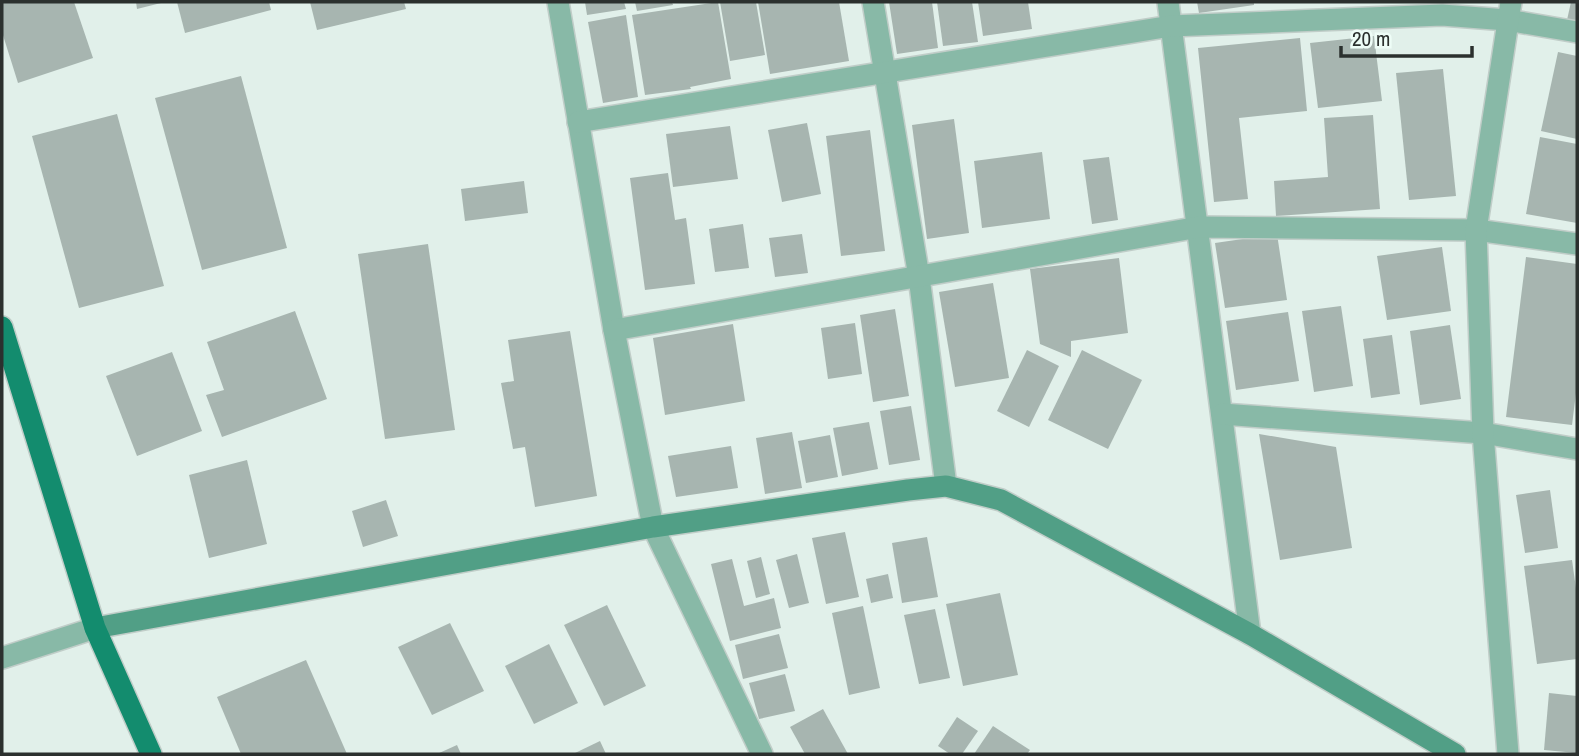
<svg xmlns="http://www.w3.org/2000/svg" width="1579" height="756" viewBox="0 0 1579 756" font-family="'Archivo Narrow',sans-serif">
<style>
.building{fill:#a7b5b0}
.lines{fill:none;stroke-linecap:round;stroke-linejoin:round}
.street-casing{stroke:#c0cdc8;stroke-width:24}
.secondary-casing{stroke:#c0cdc8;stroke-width:24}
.primary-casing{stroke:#c0cdc8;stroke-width:24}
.street{stroke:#88b9a7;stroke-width:21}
.secondary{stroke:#519f86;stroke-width:21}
.primary{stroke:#138c6e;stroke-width:21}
</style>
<rect width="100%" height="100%" fill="#e1f0ea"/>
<!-- building -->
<g class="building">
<polygon points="2,2 74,2 93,58 18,83 2,32"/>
<polygon points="136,2 161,2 161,3 137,9"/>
<polygon points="177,2 269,2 271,10 185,33"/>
<polygon points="310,2 404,2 406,9 317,30"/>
<polygon points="585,2 624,2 626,9 587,15"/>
<polygon points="635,2 672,2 673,5 637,11"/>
<polygon points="718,2 731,79 690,87 691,89 645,95 632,15"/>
<polygon points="720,2 756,2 765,55 730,61"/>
<polygon points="758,2 839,2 849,61 770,74"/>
<polygon points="889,2 932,2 938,48 897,54"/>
<polygon points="937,2 972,2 978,42 943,46"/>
<polygon points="978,2 1028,2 1032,29 983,36"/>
<polygon points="1197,2 1254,2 1254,5 1199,13"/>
<polygon points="1571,2 1577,2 1577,22 1567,20"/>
<polygon points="626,15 638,97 603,103 588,22"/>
<polygon points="1374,36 1382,101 1318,108 1310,43"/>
<polygon points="1300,38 1307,111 1239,118 1248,199 1214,202 1198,48"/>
<polygon points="1558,52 1577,56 1577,139 1541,131"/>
<polygon points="1443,69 1456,196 1409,200 1396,73"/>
<polygon points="241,76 287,248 202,270 155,98"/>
<polygon points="117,114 164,286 79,308 32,136"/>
<polygon points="1373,115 1380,209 1276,216 1274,181 1328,177 1324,118"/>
<polygon points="954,119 969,233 927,239 912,125"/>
<polygon points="807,123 821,194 782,202 768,130"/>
<polygon points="730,126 738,179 673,187 666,134"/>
<polygon points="870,130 885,251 841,256 826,136"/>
<polygon points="1540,137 1577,144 1577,223 1526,214"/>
<polygon points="1042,152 1050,219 982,228 974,161"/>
<polygon points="1109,157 1118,220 1092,224 1083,160"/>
<polygon points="668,173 675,220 686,218 695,284 645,290 630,178"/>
<polygon points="524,181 528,213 465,221 461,189"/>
<polygon points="743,224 749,268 715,272 709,229"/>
<polygon points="802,234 808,273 775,277 769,238"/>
<polygon points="1277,234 1287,300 1225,308 1215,243"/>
<polygon points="428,244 455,430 385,439 358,254"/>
<polygon points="1442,247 1451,311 1387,320 1377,256"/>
<polygon points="1526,257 1577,264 1577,385 1572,425 1506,417"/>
<polygon points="1119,258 1128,333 1071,341 1071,357 1040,344 1030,269"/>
<polygon points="993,283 1009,378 955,387 939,292"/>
<polygon points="1341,306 1353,386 1314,392 1302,311"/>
<polygon points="895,309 909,396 873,402 860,315"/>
<polygon points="295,311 327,399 222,437 206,395 224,390 207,342"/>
<polygon points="1288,312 1299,381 1236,390 1226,321"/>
<polygon points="855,323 862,374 828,379 821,328"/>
<polygon points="733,324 745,401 665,415 653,338"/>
<polygon points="1450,325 1461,399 1420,405 1410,331"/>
<polygon points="570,331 597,496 535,507 525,447 513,449 501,383 514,381 508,340"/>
<polygon points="1392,335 1400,394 1371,398 1363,339"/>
<polygon points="1027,350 1059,366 1029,427 997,411"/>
<polygon points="1082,350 1142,380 1108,449 1048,420"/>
<polygon points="172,352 202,431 137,456 106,376"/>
<polygon points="911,406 920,460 889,465 880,411"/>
<polygon points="869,422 878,469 842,476 833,428"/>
<polygon points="792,432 802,488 765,494 756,438"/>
<polygon points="1259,434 1336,447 1352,548 1280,560"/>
<polygon points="830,435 838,477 806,483 798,441"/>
<polygon points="731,446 738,488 676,497 668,456"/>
<polygon points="247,460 267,544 209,558 189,475"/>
<polygon points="1550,490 1558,548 1525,553 1516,495"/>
<polygon points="386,500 398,536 363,547 352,511"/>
<polygon points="845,532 859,597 826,604 812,538"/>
<polygon points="927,537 938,597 902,603 892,543"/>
<polygon points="797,554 809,603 789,608 776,560"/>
<polygon points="761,557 770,594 756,598 747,561"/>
<polygon points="732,559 744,606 774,598 781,628 730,641 711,564"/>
<polygon points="1572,560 1577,596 1577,659 1537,664 1524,566"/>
<polygon points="888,574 893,598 871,603 866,579"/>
<polygon points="1000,593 1018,675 963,686 946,604"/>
<polygon points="607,605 646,686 604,706 564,625"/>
<polygon points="863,606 880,688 849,695 832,613"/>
<polygon points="935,609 950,678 919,684 904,615"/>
<polygon points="450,623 484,691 432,715 398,647"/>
<polygon points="779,634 788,668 743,679 735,645"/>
<polygon points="549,644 578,703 534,724 505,666"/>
<polygon points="306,660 347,754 241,754 217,697"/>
<polygon points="785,674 795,711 759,719 749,683"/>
<polygon points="1549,693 1577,696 1577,753 1544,750"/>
<polygon points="823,709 848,754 805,754 790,727"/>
<polygon points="957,717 978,731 962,754 950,754 938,746"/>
<polygon points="993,726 1030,750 1027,754 974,754"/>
<polygon points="600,741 606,754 573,754"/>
<polygon points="457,745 461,754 437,754"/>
</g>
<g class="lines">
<!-- street casing -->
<g class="street-casing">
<g id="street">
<polyline points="558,2 614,330 653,527 762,754"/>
<polyline points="873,2 919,277 946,486"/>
<polyline points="1168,2 1250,634"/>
<polyline points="578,122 1171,26 1442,15 1507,20 1577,32"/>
<polyline points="614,330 1199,227 1476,230 1577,244"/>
<polyline points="1222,414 1483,433 1577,449"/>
<polyline points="2,658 95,628"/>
<polyline points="1508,754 1483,433 1476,230 1511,2"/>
</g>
</g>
<!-- secondary casing -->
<g class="secondary-casing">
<polyline id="secondary" points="95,628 653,527 908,490 946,486 1001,500 1250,634 1455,754"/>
</g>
<!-- primary casing -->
<g class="primary-casing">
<polyline id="primary" points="2,327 95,628 151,754"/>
</g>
<!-- street -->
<use href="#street" class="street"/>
<!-- secondary -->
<use href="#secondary" class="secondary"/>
<!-- primary -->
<use href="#primary" class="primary"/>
</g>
<!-- border -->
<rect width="1579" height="756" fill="none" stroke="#2b302e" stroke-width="7"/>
<!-- scale -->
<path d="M1341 46v10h131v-10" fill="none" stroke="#2b302e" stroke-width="3.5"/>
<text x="1352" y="46" font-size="21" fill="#2b302e" stroke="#eefdf7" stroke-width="5" paint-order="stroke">20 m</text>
</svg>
